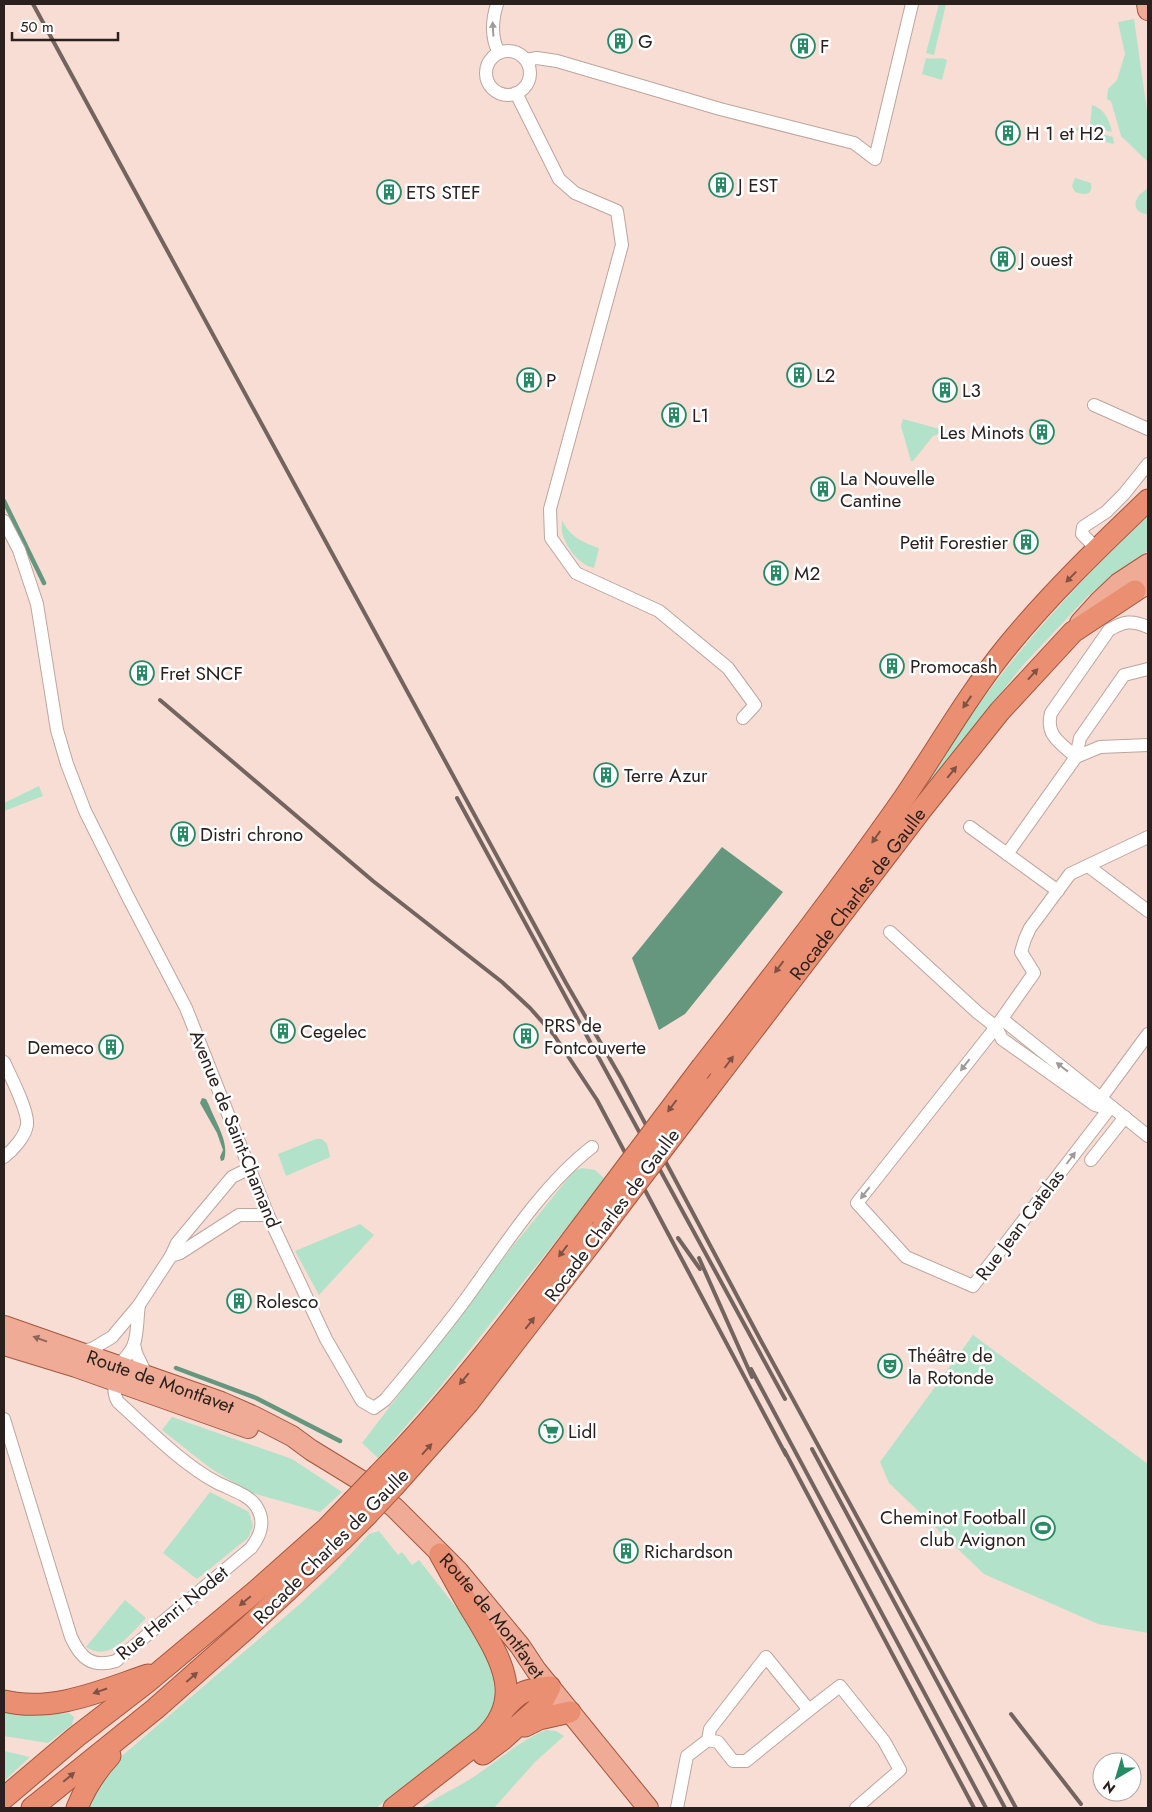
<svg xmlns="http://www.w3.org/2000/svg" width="1152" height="1812" viewBox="0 0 1152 1812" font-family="Jost,sans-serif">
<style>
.green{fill:#b3e2ca}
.water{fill:#65977f}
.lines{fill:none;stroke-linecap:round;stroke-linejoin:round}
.stream{stroke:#65977f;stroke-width:4.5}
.minor-casing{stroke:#bda59d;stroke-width:14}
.primary-casing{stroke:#a4563d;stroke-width:22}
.trunk-casing{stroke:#a4563d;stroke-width:23}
.minor{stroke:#fff;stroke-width:12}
.primary{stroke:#efab95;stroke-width:20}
.trunk{stroke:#ea8f72;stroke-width:21}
.rail{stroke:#73645f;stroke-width:4}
.trunk-bridge-casing{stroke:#a4563d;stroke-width:23;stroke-linecap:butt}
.trunk-bridge{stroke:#ea8f72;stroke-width:21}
.oneway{fill:#9f9b9a}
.oneway2{fill:#805244}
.oneway3{fill:#8c665a}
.labels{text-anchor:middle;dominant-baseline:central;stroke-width:5;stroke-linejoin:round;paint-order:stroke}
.poi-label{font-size:19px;fill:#2a211e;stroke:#fff;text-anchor:start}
.street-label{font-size:19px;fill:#2a211e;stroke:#fff}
</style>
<rect width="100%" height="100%" fill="#f7ddd4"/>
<!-- green -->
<g class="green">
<polygon points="939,4 946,4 934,55 926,53"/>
<polygon points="1134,19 1148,118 1148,162 1121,136 1111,101 1107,99 1108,89 1117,80 1125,54 1118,22"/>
<path d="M926,58C934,60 941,56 947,60L942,80L922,74Z"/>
<path d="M1092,105C1105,109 1109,120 1112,132L1090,126Z"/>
<polygon points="1078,127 1113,137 1114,144 1086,137 1086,133 1075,130"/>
<path d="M1075,178L1091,183C1093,196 1085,195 1075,192L1072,186Z"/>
<path d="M1148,188V214C1138,214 1132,207 1138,197C1140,193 1145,191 1148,188Z"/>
<polygon points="903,419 947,431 933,436 913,461 911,461 901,426"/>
<path d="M1148,515V551L1120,570L1088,596L1024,664L1007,685L934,781L919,796L927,778C952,743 975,708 1001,675C1046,618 1095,565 1148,515Z"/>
<path d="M562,520C570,537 582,542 599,548L594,568C579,565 565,546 562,532C561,528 562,524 562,520Z"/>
<polygon points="39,786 43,796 4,811 4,803"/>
<polygon points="316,1139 322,1139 327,1144 330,1157 286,1176 278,1154"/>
<polygon points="582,1168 595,1170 605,1179 441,1386 378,1458 362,1443 509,1251 574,1171"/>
<polygon points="360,1224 374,1235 319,1295 295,1251"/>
<polygon points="973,1335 1148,1464 1148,1633 1098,1624 984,1574 889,1483 880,1462"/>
<polygon points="172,1417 292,1459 342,1492 320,1512 249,1492 210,1468 162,1430"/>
<polygon points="210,1492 249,1512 253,1526 248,1538 197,1579 163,1553"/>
<polygon points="379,1531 398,1555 402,1552 412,1565 419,1560 473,1629 494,1674 495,1699 488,1719 472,1738 430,1766 376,1808 85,1808 110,1766 300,1604 336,1570 369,1534"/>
<path d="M125,1600L146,1618C130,1634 110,1663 86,1647Z"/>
<polygon points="5,1711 47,1714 69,1713 74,1717 72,1725 48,1743 4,1736"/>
<path d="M546,1730L556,1731L564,1736L535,1762L494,1808H421C438,1796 457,1788 475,1776C499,1760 519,1741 546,1730Z"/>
<polygon points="4,1751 30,1757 4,1781"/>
</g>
<!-- water -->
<g class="water">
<polygon points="722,847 783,892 685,1014 659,1030 632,958"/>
<path d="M202,1098L206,1099L209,1105C215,1121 230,1143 224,1160L221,1161L220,1157L223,1150L217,1133L200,1103Z"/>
</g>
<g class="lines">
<!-- stream -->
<g class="stream">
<polyline points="4,501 44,583"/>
<polyline points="176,1368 256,1398 340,1441"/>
</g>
<!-- minor casing -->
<g class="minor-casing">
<g id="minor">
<path d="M497,4C492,20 491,38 499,53"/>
<circle cx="508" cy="73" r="22"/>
<polyline points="526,60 537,58 557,61 720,109 854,143 875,159 912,4"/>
<polyline points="516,93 559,179 575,193 617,211 622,245 550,509 551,538 576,573 659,611 728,668 755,705 743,718"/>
<polyline points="1094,405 1148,429"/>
<path d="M4,521L19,550L37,604L57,730L67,764L85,811L128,897L186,1008L268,1215L326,1339L362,1401L374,1408L385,1400C414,1365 442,1332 468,1296C504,1246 543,1185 592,1147"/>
<polyline points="1098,550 1082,534 1083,527 1106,512 1124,494 1148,464"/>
<path d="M1076,757C1061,743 1045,736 1051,713L1109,630C1124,621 1132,620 1148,627"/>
<polyline points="1076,757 1080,738 1124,675 1148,669"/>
<polyline points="970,827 1058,891"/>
<polyline points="1007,854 1076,757 1100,747 1148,745"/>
<polyline points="1088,866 1148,911"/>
<polyline points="890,932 977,1012 996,1027 1034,973 1021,952 1025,939 1030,928 1070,874 1148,837"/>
<polyline points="1002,1019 1148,1136"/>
<path d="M4,1062C10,1075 29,1112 27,1125C25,1137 13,1150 4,1157"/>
<polyline points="1101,1098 1148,1034"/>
<polyline points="1109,1109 973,1286 906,1257 857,1203 996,1027 1002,1039 1095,1105 1109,1109 1112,1107"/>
<polyline points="1091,1160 1125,1117"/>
<polyline points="171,1256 180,1253 239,1215 268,1215"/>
<polyline points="134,1344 136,1353 147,1376"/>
<polyline points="80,1351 92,1349 112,1337 139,1305 171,1256 177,1243 232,1177 250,1168"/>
<path d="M4,1419L71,1637C81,1659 92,1668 116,1661L251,1548C261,1535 266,1521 256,1506C248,1494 229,1489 216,1482C182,1464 147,1428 118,1402C112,1392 114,1378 119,1367C123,1359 131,1353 134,1344C138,1332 137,1317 139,1305"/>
<polyline points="708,1740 710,1729 766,1657 809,1710"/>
<polyline points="677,1808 687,1756 708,1740 718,1742 733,1761 746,1761 809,1710 840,1686 884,1741 900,1770 856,1808"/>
</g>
</g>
<!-- primary casing -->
<g class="primary-casing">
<g id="primary">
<polyline points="1147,4 1148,10"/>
<polyline points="1135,591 1148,584"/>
<polyline points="1080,623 1100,601 1119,583 1148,564"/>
<path id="s1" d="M4,1326L221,1402L253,1416L292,1436L311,1450L360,1480L395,1508L458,1571L520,1646L536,1670L648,1808"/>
<polyline points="4,1345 76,1367 248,1428"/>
</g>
</g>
<!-- trunk casing -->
<g class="trunk-casing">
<g id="trunk">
<path d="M702,1067C771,979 840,890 904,798C938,748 968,695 1006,648C1049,595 1099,547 1148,500"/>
<path id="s2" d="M708,1089L921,810L1000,711L1073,632L1135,591"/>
<path d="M379,1474C458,1394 525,1302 593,1212"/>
<polyline points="395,1485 468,1403 601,1230"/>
<path d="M4,1701C53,1713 103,1690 148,1675"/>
<polyline points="525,1726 539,1719 570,1712"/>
<path d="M483,1754L503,1739L540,1706L550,1687C525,1690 521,1690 504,1709"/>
<polyline points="4,1798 76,1737 146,1683 256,1591 327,1528 352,1502"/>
<polyline points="32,1808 155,1709 248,1627 345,1537 367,1515"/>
<path d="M77,1808C85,1788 95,1772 110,1756"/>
<path d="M394,1808L484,1738C526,1698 500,1658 476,1617C463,1597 452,1575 440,1554"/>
</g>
</g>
<!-- minor -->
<use href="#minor" class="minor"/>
<!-- primary -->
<use href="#primary" class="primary"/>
<!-- trunk -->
<use href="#trunk" class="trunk"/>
<!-- rail -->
<g class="rail">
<polyline points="33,4 566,983 621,1078 760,1339 1016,1808"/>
<polyline points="160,700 373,881 502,982 530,1008 554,1035 597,1100 786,1455"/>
<polyline points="457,798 785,1399"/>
<polyline points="678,1238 700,1269"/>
<polyline points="699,1258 752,1377"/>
<polyline points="751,1369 986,1808"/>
<polyline points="812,1449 1005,1808"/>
<polyline points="784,1450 974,1808"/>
<polyline points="1011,1714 1081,1804"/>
</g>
<!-- trunk-bridge casing -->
<g class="trunk-bridge-casing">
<g id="trunk-bridge">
<polyline points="593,1212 702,1067"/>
<polyline points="601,1230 708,1089"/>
<polyline points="352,1502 379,1474"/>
<polyline points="367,1515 395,1485"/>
</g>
</g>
<!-- trunk-bridge -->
<use href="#trunk-bridge" class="trunk-bridge"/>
</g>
<!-- one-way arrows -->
<defs><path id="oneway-solid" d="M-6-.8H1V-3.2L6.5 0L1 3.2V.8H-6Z" transform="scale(1.25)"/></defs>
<g class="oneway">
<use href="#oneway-solid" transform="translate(493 29) rotate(-93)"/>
<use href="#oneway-solid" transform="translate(965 1065) rotate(128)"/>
<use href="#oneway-solid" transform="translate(1062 1067) rotate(-142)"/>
<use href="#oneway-solid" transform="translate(1071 1158) rotate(-53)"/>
<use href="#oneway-solid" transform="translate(865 1193) rotate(128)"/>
</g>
<g class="oneway2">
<use href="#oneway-solid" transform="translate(1071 577) rotate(134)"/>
<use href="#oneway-solid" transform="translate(1033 674) rotate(-48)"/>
<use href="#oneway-solid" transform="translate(967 702) rotate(125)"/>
<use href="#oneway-solid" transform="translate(952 772) rotate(-51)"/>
<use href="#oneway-solid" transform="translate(876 837) rotate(125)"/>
<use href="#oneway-solid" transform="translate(779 967) rotate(127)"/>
<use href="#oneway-solid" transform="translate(729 1062) rotate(-53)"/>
<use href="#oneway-solid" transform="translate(672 1106) rotate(127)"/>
<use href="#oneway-solid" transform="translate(563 1251) rotate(127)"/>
<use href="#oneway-solid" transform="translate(530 1323) rotate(-52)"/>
<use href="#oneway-solid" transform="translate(464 1379) rotate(129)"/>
<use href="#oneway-solid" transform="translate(427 1449) rotate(-48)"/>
<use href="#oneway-solid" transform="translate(245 1601) rotate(140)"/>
<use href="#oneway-solid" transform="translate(192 1677) rotate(-41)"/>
<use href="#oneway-solid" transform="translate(100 1691) rotate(161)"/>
<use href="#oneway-solid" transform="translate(69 1777) rotate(-40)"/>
</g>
<use class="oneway3" href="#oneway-solid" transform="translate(40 1339) rotate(-160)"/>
<!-- icons -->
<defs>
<g id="building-ring" transform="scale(1.25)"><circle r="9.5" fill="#fff" stroke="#268a64" stroke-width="1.5"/><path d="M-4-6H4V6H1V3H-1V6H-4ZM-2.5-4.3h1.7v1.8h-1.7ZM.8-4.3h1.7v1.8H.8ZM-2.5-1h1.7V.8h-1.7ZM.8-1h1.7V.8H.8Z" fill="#268a64"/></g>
<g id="theatre-ring" transform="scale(1.25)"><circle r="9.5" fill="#fff" stroke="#268a64" stroke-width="1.5"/><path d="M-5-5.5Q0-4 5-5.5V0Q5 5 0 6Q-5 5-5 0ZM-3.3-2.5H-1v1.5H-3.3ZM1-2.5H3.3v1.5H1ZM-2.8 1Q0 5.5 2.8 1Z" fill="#268a64"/></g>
<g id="supermarket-ring" transform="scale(1.25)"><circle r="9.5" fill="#fff" stroke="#268a64" stroke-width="1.5"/><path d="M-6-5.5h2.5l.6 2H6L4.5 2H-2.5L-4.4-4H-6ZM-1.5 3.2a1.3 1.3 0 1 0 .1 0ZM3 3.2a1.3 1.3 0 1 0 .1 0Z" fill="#268a64"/></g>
<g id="stadium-ring" transform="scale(1.25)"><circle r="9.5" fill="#fff" stroke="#268a64" stroke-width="1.5"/><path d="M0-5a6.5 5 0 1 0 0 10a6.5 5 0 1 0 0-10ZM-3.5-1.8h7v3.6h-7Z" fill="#268a64"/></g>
</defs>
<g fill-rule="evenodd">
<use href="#building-ring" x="620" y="41"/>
<use href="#building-ring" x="803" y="46"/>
<use href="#building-ring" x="1008" y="133"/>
<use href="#building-ring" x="721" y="185"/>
<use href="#building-ring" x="389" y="192"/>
<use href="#building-ring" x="1003" y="259"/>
<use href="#building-ring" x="799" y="375"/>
<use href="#building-ring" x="529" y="380"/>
<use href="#building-ring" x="945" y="390"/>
<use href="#building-ring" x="674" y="415"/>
<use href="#building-ring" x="1042" y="432"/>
<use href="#building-ring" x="823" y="489"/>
<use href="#building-ring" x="1026" y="542"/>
<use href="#building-ring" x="776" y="573"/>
<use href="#building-ring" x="892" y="666"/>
<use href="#building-ring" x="142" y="673"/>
<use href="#building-ring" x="606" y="775"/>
<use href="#building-ring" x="183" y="834"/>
<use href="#building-ring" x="283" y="1031"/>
<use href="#building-ring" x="526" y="1036"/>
<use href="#building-ring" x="111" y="1047"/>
<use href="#building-ring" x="239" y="1301"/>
<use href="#theatre-ring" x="890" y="1366"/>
<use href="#supermarket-ring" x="551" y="1431"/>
<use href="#stadium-ring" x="1043" y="1528"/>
<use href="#building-ring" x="626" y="1551"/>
</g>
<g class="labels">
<!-- poi labels -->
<g class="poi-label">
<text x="638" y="41">G</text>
<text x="820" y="46">F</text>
<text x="1026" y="133">H 1 et H2</text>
<text x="738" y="185">J EST</text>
<text x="406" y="192">ETS STEF</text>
<text x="1020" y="259">J ouest</text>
<text x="816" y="375">L2</text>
<text x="546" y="380">P</text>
<text x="962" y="390">L3</text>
<text x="692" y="415">L1</text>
<text x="1024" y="432" text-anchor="end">Les Minots</text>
<text x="840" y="478">La Nouvelle<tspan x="840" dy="22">Cantine</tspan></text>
<text x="1008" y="542" text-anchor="end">Petit Forestier</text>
<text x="794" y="573">M2</text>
<text x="910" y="666">Promocash</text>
<text x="160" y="673">Fret SNCF</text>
<text x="624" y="775">Terre Azur</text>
<text x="200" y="834">Distri chrono</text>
<text x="544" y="1025">PRS de<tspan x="544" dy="22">Fontcouverte</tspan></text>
<text x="300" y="1031">Cegelec</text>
<text x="94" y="1047" text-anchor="end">Demeco</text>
<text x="256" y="1301">Rolesco</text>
<text x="908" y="1355">Théâtre de<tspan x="908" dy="22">la Rotonde</tspan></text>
<text x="568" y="1431">Lidl</text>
<text x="1026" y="1517" text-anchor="end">Cheminot Football<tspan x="1026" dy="22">club Avignon</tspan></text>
<text x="644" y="1551">Richardson</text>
</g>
<!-- street labels -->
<g class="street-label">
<text stroke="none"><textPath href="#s2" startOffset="246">Rocade Charles de Gaulle</textPath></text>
<text transform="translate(235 1129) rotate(68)">Avenue de Saint-Chamand</text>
<text transform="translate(612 1215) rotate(-53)">Rocade Charles de Gaulle</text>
<text transform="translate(1020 1225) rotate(-53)">Rue Jean Catelas</text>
<text stroke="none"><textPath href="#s1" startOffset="166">Route de Montfavet</textPath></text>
<text transform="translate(331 1546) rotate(-45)">Rocade Charles de Gaulle</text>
<text transform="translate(172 1613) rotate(-39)">Rue Henri Nodet</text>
<text stroke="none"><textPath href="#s1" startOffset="580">Route de Montfavet</textPath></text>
</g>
</g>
<!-- border -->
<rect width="1152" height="1812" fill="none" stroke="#2a211e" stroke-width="10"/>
<!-- north arrow -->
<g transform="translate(1117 1777) rotate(218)"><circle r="24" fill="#ffffff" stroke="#aaa6a5"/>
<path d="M0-4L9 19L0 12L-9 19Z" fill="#268a64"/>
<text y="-8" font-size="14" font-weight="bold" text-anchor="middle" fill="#2a211e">N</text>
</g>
<!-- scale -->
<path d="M12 32v8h106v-8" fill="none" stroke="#2a211e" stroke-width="2.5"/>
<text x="20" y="32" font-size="15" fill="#2a211e" stroke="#ffffff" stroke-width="4" paint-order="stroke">50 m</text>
</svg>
